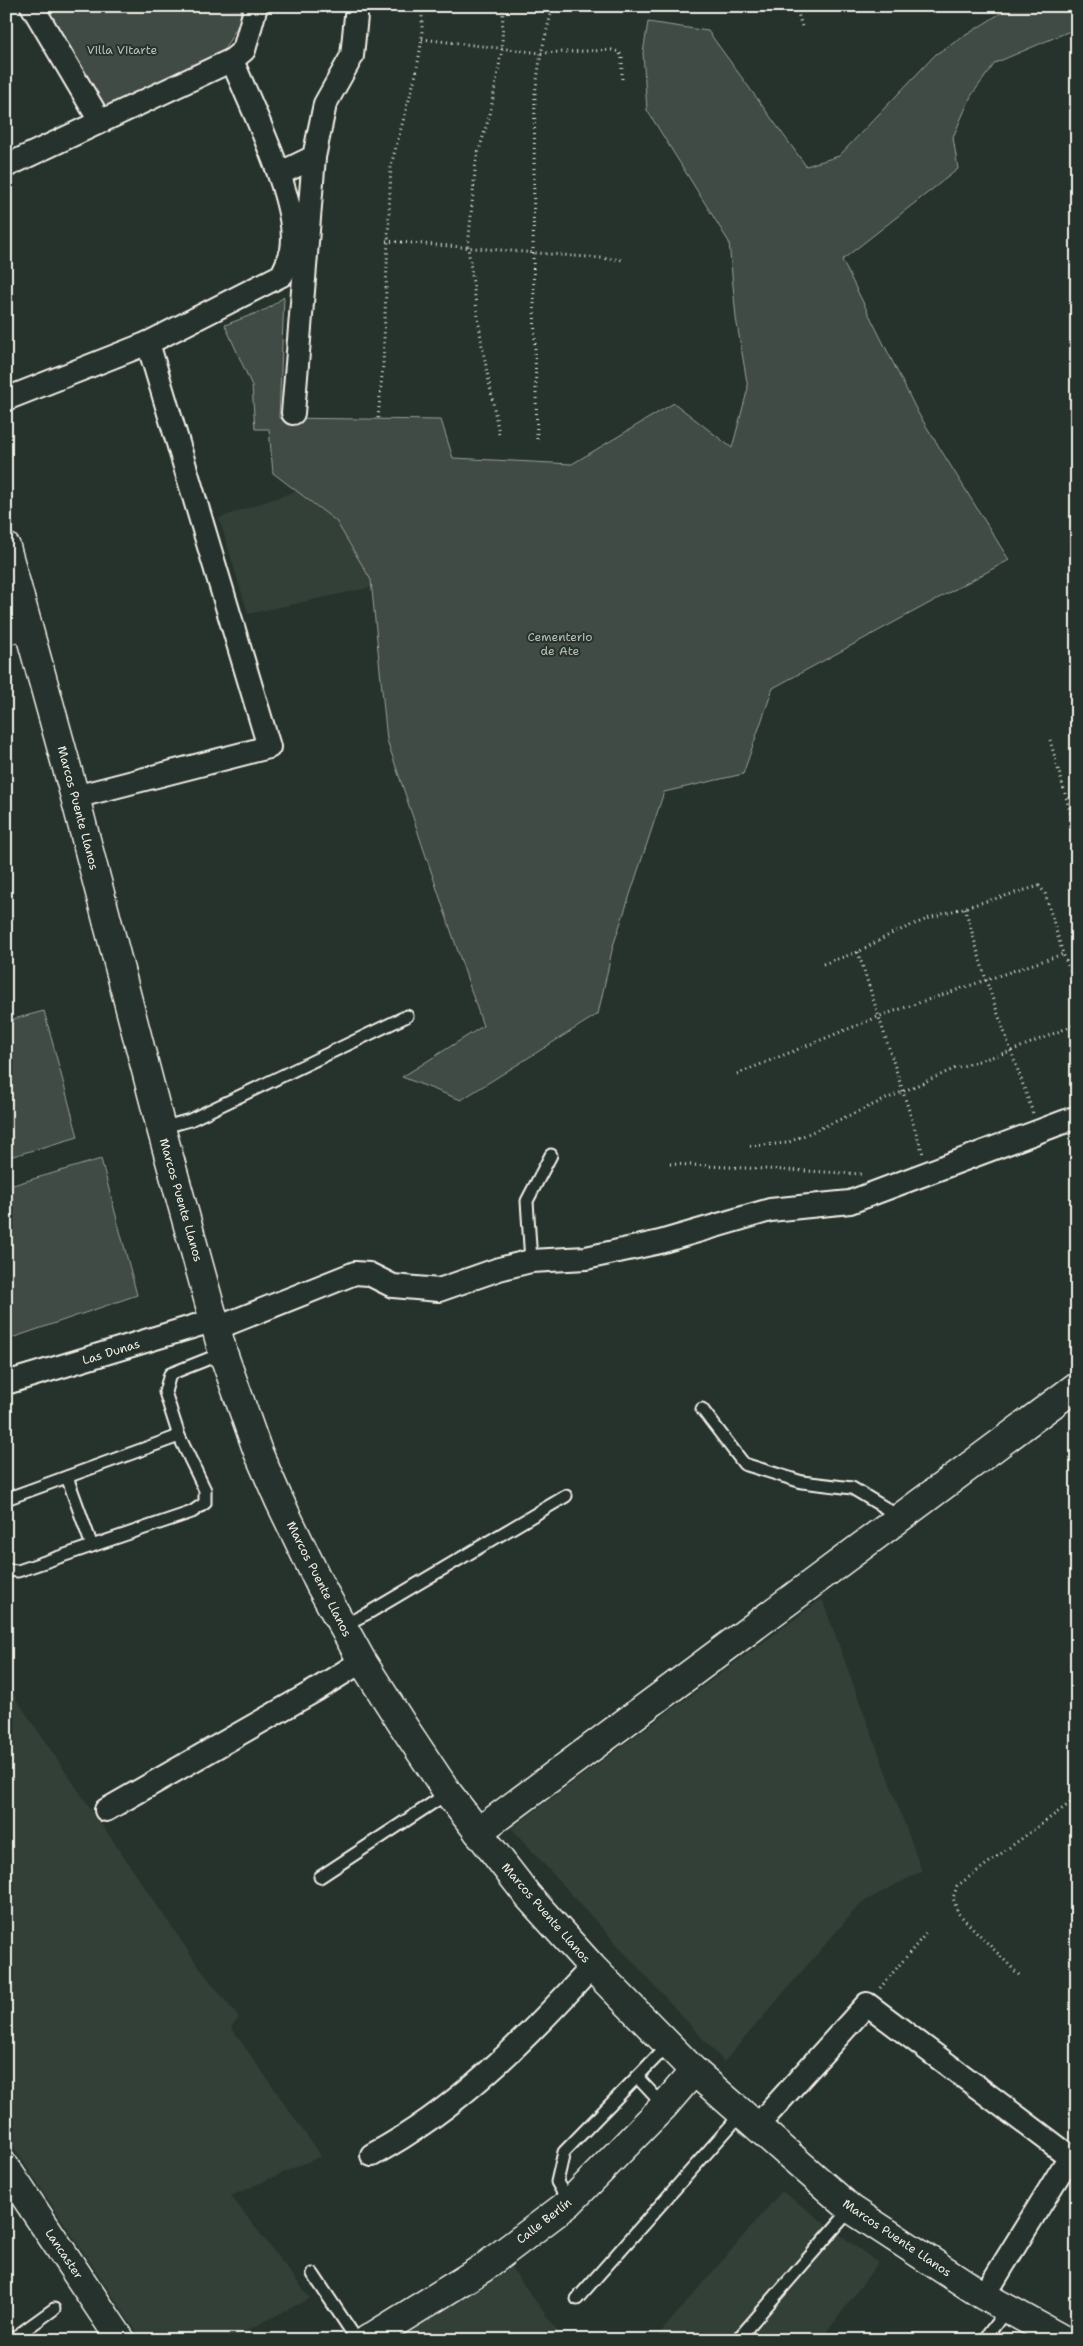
<svg xmlns="http://www.w3.org/2000/svg" width="1083" height="2346" viewBox="0 0 1083 2346" font-family="'Shantell Sans',sans-serif">
<style>
.built{fill:#333f39}
.green{fill:#414b45;stroke:#9a9e96}
.lines{fill:none;stroke-linecap:round;stroke-linejoin:round}
.service-casing{stroke:#f4f1e8;stroke-width:15}
.minor-casing{stroke:#f4f1e8;stroke-width:26}
.tertiary-casing{stroke:#f4f1e8;stroke-width:31}
.path{stroke:#f4f1e8;stroke-width:3;stroke-dasharray:1 4;stroke-linecap:butt}
.service{stroke:#26332d;stroke-width:11}
.minor{stroke:#26332d;stroke-width:22}
.tertiary{stroke:#26332d;stroke-width:28}
.labels{text-anchor:middle;dominant-baseline:central;stroke-width:4;stroke-linejoin:round;paint-order:stroke}
.park-label{font-size:12px;fill:#bebfb7;stroke:#26332d}
.street-label{font-size:12px;fill:#f4f1e8;stroke:#26332d}
</style>
<rect width="100%" height="100%" fill="#26332d"/>
<filter id="ink" filterUnits="userSpaceOnUse"><feTurbulence type="fractalNoise" baseFrequency=".02" numOctaves="2"/><feDisplacementMap in="SourceGraphic" scale="10" xChannelSelector="R" yChannelSelector="G"/><feConvolveMatrix kernelMatrix="1 2 1 2 8 2 1 2 1" color-interpolation-filters="sRGB"/></filter>
<g filter="url(#ink)">
<!-- built -->
<g class="built">
<polygon points="296,491 336,521 371,580 372,587 248,614 219,518"/>
<polygon points="822,1599 922,1871 861,1903 724,2062 511,1828"/>
<polygon points="6,1671 16,1699 199,1967 239,2018 231,2027 321,2156 231,2196 310,2298 229,2340 142,2340 6,2136"/>
<polygon points="782,2191 878,2263 821,2340 654,2340"/>
<polygon points="510,2266 564,2340 397,2340 468,2293"/>
</g>
<!-- green -->
<g class="green">
<polygon points="44,6 241,6 240,22 224,50 104,107"/>
<polygon points="1012,6 1077,6 1077,28 995,63 971,96 953,137 958,169 842,260 918,413 1009,560 773,688 743,774 664,792 613,946 598,1014 461,1100 402,1077 483,1026 387,740 371,580 336,521 273,473 269,429 255,429 252,386 225,325 267,309 284,297 279,418 441,420 453,458 572,464 674,403 732,448 748,388 736,318 729,242 647,110 643,53 648,22 708,31 806,166 839,156 936,54"/>
<polygon points="44,1011 78,1137 6,1158 6,1021"/>
<polygon points="101,1159 137,1295 6,1340 6,1187"/>
</g>
<g class="lines">
<!-- service casing -->
<g class="service-casing">
<g id="service">
<polyline points="161,1128 190,1120 407,1016"/>
<polyline points="531,1261 527,1201 551,1155"/>
<polyline points="702,1409 744,1464 802,1482 852,1488 887,1509 898,1520"/>
<polyline points="67,1477 92,1546"/>
<polyline points="6,1499 179,1436"/>
<polyline points="6,1570 18,1571 192,1512 205,1503 205,1490 179,1436 165,1392 170,1374 223,1353"/>
<polyline points="342,1626 370,1612 566,1496"/>
<polyline points="320,1877 448,1793"/>
<polyline points="637,2077 664,2106"/>
<polyline points="569,2203 557,2182 564,2152 668,2045"/>
<polyline points="313,2274 357,2340"/>
<polyline points="577,2299 742,2113"/>
<polyline points="11,2340 54,2309"/>
<polyline points="737,2340 851,2209"/>
<polyline points="984,2340 1007,2309"/>
</g>
</g>
<!-- minor casing -->
<g class="minor-casing">
<g id="minor">
<polyline points="32,6 100,121"/>
<polyline points="6,166 232,60 244,50 256,6"/>
<polyline points="279,174 314,157 325,104 352,56 357,6"/>
<path d="M6,399L148,343L282,275C285,268 290,259 292,250C300,203 251,107 232,60"/>
<polyline points="293,413 314,157"/>
<polyline points="6,633 29,627"/>
<polyline points="75,797 269,747 148,343"/>
<polyline points="217,1328 355,1273 369,1274 393,1286 439,1290 499,1269 531,1261 586,1258 660,1242 770,1210 850,1202 1077,1117"/>
<polyline points="6,1383 215,1320"/>
<polyline points="106,1810 316,1690 362,1661"/>
<polyline points="757,2126 867,2004 1077,2162"/>
<path d="M372,2155C458,2109 527,2038 592,1967"/>
<polyline points="984,2296 1069,2158"/>
</g>
</g>
<!-- tertiary casing -->
<g class="tertiary-casing">
<g id="tertiary">
<polyline points="6,547 75,797 161,1128 223,1353 258,1452 279,1500 320,1585 362,1661 404,1727 448,1793 528,1896 592,1967 694,2071 851,2209 984,2296 1064,2340"/>
<polyline points="478,1832 1077,1386"/>
<polyline points="6,2168 121,2340"/>
<polyline points="367,2340 483,2268 569,2203 664,2106 694,2071"/>
</g>
</g>
<!-- path -->
<g class="path">
<polyline points="796,6 802,27"/>
<polyline points="422,39 541,53 612,50 619,52 622,57 622,79"/>
<polyline points="386,241 625,260"/>
<polyline points="378,418 383,365 391,165 416,74 422,39 422,6"/>
<polyline points="499,434 482,345 468,248 476,160 490,114 502,50 503,6"/>
<polyline points="537,439 533,253 535,94 541,53 553,6"/>
<polyline points="1050,740 1077,836"/>
<polyline points="965,908 986,980 1033,1113"/>
<polyline points="858,952 923,1154"/>
<polyline points="823,964 858,952 893,933 932,917 1039,886 1045,893 1063,954 1077,986"/>
<polyline points="737,1074 880,1016 1063,954"/>
<polyline points="750,1146 787,1143 956,1068 1011,1051 1077,1024"/>
<polyline points="670,1164 862,1174"/>
<polyline points="1019,1975 958,1913 953,1898 957,1886 1077,1798"/>
<polyline points="880,1988 928,1931"/>
</g>
<!-- service -->
<use href="#service" class="service"/>
<!-- minor -->
<use href="#minor" class="minor"/>
<!-- tertiary -->
<use href="#tertiary" class="tertiary"/>
</g>
</g>
<g class="labels">
<!-- park labels -->
<g class="park-label">
<text x="122" y="50">Villa Vitarte</text>
<text x="560" y="637">Cementerio<tspan x="560" dy="14">de Ate</tspan></text>
</g>
<!-- street labels -->
<g class="street-label">
<text transform="translate(78 808) rotate(75)">Marcos Puente Llanos</text>
<text transform="translate(181 1200) rotate(74)">Marcos Puente Llanos</text>
<text transform="translate(111 1352) rotate(-17)">Las Dunas</text>
<text transform="translate(319 1579) rotate(63)">Marcos Puente Llanos</text>
<text transform="translate(546 1913) rotate(49)">Marcos Puente Llanos</text>
<text transform="translate(544 2221) rotate(-38)">Calle Berlín</text>
<text transform="translate(897 2238) rotate(34)">Marcos Puente Llanos</text>
<text transform="translate(64 2254) rotate(56)">Lancaster</text>
</g>
</g>
<!-- margin -->
<rect width="1083" height="2346" fill="none" stroke="#26332d" stroke-width="25"/>
<rect x="12" y="12" width="1058" height="2321" fill="none" stroke="#f4f1e8" stroke-width="2" filter="url(#ink)"/>
</svg>
